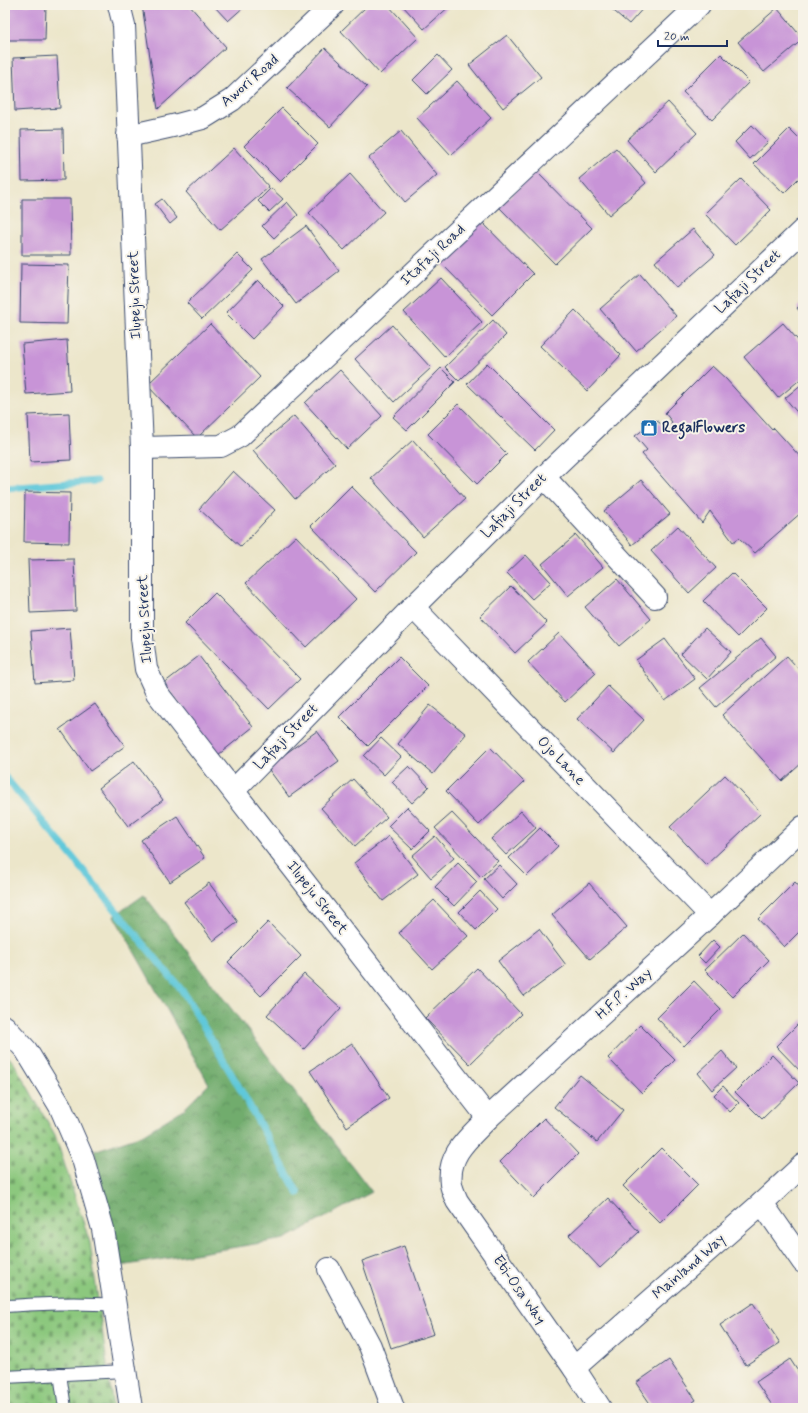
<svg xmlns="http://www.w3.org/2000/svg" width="808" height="1413" viewBox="0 0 808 1413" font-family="Mynerve,sans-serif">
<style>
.forest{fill:url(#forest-crowns);stroke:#466e66}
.cemetery{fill:url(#cemetery-stones);stroke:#547c6e}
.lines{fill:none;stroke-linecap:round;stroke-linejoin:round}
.stream{stroke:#5fc8da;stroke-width:7}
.building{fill:#c894d7}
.lane-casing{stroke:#3a4a6e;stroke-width:14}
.street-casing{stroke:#3a4a6e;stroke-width:24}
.lane{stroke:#fff;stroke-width:12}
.street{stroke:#fff;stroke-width:22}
.labels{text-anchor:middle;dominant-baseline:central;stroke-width:4;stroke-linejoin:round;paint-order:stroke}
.street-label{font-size:15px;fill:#1b2f5e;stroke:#f7f3e8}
.poi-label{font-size:15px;font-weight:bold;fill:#1b2f5e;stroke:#f7f3e8;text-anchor:start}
</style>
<defs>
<pattern id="forest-crowns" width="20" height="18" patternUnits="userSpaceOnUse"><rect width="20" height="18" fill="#71ac6d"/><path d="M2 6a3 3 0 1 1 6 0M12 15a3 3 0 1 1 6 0" fill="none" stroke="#5c8c5d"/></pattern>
<pattern id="cemetery-stones" width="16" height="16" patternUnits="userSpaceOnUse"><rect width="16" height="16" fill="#8cc87e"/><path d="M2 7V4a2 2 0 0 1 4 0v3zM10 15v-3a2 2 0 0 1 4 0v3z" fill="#72a36a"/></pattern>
</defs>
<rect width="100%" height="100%" fill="#f7f3e8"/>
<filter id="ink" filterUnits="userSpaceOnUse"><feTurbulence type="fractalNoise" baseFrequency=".025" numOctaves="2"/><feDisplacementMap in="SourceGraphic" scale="8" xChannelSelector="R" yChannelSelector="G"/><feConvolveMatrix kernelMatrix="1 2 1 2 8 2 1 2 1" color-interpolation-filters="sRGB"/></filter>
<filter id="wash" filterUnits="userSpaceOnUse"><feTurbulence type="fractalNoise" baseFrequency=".012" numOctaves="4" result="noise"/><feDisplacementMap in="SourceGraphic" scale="16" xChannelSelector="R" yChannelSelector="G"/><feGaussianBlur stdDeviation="0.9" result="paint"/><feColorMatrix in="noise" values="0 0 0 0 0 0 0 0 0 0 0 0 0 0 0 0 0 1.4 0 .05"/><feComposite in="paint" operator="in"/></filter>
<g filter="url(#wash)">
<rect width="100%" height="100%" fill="#ece6ca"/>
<!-- forest -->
<polygon class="forest" points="144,895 372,1192 285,1239 121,1266 94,1151 142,1135 184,1109 209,1084 114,916"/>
<!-- cemetery -->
<polygon class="cemetery" points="5,1053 14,1063 55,1135 90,1243 113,1408 5,1408"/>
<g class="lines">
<!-- stream -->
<g class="stream">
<polyline points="5,488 97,481"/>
<polyline points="5,777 65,848 184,993 239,1087 298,1193"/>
</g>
</g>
<g id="blocks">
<!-- building -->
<g class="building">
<polygon points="5,5 46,5 45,40 5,40"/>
<polygon points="142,5 189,5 226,47 158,109"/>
<polygon points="213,5 246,5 228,21"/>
<polygon points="368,5 388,5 418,38 380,74 341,31"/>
<polygon points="402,5 451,5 424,29"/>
<polygon points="607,5 646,5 629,24"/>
<polygon points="777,8 803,39 764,72 738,42"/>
<polygon points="507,35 541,77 503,108 469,65"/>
<polygon points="325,48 367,87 330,127 287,88"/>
<polygon points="721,54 749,82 712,120 683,92"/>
<polygon points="438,55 452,70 427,94 413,80"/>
<polygon points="57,56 60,108 15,111 13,58"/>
<polygon points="457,81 491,118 451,155 417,118"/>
<polygon points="668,102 697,133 656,172 627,140"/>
<polygon points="282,108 318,144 280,182 244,146"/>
<polygon points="752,125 768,142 750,159 735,142"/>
<polygon points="63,129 64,180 22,181 21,130"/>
<polygon points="789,129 803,143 803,174 784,193 754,164"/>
<polygon points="401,131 437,175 405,202 369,158"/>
<polygon points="234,148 269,187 220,230 186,192"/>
<polygon points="616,148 646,183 609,215 579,179"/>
<polygon points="536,171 592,228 555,264 499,207"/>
<polygon points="350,174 384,212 344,250 309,213"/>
<polygon points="741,179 771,210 735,245 705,214"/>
<polygon points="271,188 283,199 269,212 258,201"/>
<polygon points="22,199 70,199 71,255 22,255"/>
<polygon points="162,199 177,218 170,224 155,204"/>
<polygon points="287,202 298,215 274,238 262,226"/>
<polygon points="480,220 533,274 492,315 439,261"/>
<polygon points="306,226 339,271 296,304 262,259"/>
<polygon points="693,229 715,255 677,288 655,262"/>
<polygon points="237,254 253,270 202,319 187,303"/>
<polygon points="21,264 69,265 67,324 20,323"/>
<polygon points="640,274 676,316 636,351 600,309"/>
<polygon points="441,278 482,322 445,357 404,312"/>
<polygon points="258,280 284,306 252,339 226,313"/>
<polygon points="803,302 803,316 797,308"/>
<polygon points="575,310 621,355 587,391 540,346"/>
<polygon points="493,320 506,335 459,381 445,367"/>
<polygon points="783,323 803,346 803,377 778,398 744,357"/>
<polygon points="210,324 260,377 197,438 147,385"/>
<polygon points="392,325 431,368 394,402 355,359"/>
<polygon points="67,340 70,391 26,394 22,344"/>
<polygon points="487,363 554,430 535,450 467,384"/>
<polygon points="712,366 726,379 772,430 774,428 803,460 803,511 755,553 739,538 733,542 710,511 702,523 642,454 647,450 635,436 656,420 666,428 672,422 665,413"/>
<polygon points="441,368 455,382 407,430 393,417"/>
<polygon points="340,370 382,416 347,449 305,403"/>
<polygon points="803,383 803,415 801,417 785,398"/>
<polygon points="458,404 507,454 477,484 428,434"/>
<polygon points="69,413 71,460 30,462 28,415"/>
<polygon points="294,416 335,464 295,499 253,450"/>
<polygon points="413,440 465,499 423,537 371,478"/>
<polygon points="233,471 275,510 241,547 199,509"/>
<polygon points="641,480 670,514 632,545 604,511"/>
<polygon points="351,486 416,552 375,592 311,526"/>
<polygon points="25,492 70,493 69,543 24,542"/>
<polygon points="678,526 716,568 689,593 651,551"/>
<polygon points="576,535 603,567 568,596 542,564"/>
<polygon points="296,536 356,599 306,647 246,583"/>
<polygon points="526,555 551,582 532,599 507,573"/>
<polygon points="74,559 76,611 30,613 28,560"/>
<polygon points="732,573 767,608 738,637 703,601"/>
<polygon points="617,579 651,619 619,646 585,607"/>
<polygon points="511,586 547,623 515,653 480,616"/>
<polygon points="215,593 300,679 269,709 185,623"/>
<polygon points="70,628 74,680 35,683 31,631"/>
<polygon points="705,628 731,652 707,679 681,654"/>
<polygon points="559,633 596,673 565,702 528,662"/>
<polygon points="761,638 776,656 716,707 700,688"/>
<polygon points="665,639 695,679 665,701 636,660"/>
<polygon points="199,656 253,727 218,755 164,683"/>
<polygon points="787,656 803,674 803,762 782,781 722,715"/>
<polygon points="399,657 428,686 368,746 339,717"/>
<polygon points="608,686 644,720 614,753 577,719"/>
<polygon points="95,704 125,746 90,771 60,729"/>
<polygon points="430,705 466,734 433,774 398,744"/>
<polygon points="317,731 339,761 289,797 267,767"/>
<polygon points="381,738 401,757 384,775 364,756"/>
<polygon points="490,747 524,782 479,825 446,791"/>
<polygon points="134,761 163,800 128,826 99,788"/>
<polygon points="409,766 429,787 412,803 392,782"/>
<polygon points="725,775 761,813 706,865 670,827"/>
<polygon points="353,779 387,817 355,846 321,808"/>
<polygon points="407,807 430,831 412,849 388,826"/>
<polygon points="521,811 536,828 506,855 491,839"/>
<polygon points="452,813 498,861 481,877 435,828"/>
<polygon points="177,816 205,858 170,882 141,840"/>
<polygon points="540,828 558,846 527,876 509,858"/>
<polygon points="389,836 418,874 383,901 354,863"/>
<polygon points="435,836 454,858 431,878 412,856"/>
<polygon points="458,863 477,882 454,906 435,887"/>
<polygon points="499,865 517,884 502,899 484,879"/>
<polygon points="795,882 803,891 803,928 784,947 758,919"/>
<polygon points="209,883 238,922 213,941 184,902"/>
<polygon points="589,883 627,927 590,959 552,915"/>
<polygon points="480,891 497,909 476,930 459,912"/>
<polygon points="434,900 468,936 432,969 399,933"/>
<polygon points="268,922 301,956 261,996 228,962"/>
<polygon points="539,929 566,965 524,996 498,961"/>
<polygon points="743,933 769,960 732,997 705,970"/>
<polygon points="713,940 720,947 705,963 698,956"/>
<polygon points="477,968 521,1014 470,1064 425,1018"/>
<polygon points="304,974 341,1008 304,1049 267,1015"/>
<polygon points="694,981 721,1009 684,1046 657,1018"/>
<polygon points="803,1019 803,1074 776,1046"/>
<polygon points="640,1025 675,1060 642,1093 608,1058"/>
<polygon points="352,1043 389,1098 347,1127 310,1071"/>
<polygon points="722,1051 736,1068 712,1090 698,1073"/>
<polygon points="772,1055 799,1083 762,1119 735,1092"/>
<polygon points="580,1075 623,1110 597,1142 554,1107"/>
<polygon points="723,1086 739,1103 730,1112 714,1095"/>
<polygon points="544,1118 578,1154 534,1198 500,1162"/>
<polygon points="661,1148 698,1185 660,1223 623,1186"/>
<polygon points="608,1198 639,1232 600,1268 569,1235"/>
<polygon points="404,1246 434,1334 391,1348 362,1261"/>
<polygon points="753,1303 780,1343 746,1365 720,1325"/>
<polygon points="790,1359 803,1379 803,1408 774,1408 756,1382"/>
<polygon points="669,1360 696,1400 684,1408 653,1408 636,1383"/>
</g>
</g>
</g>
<g filter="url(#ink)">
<use href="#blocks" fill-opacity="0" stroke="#3a4a6e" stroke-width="1"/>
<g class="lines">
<!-- lane casing -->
<g class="lane-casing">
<g id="lane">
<path d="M5,1306C41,1304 78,1302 114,1305"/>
<polyline points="60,1374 65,1408"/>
<polyline points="5,1377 125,1371"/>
</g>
</g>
<!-- street casing -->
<g class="street-casing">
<g id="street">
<polyline points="119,5 124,25 142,448 142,638 146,669 157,693 488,1118"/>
<polyline points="128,136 177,125 203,118 232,100 333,5"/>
<polyline points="142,448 221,446 240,436 699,5"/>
<polyline points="544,477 655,597"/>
<polyline points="413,607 710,915"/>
<polyline points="234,790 413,607 544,477 803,230"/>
<polyline points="5,1027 26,1050 60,1106 83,1159 103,1229 131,1408"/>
<polyline points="762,1203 803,1262"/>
<polyline points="329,1269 370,1346 393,1408"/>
<polyline points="574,1368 762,1203 803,1165"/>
<path d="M600,1408L574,1368L457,1201C455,1196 452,1190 451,1184C447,1154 469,1138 488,1118L710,915L803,827"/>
</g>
</g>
<!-- lane -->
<use href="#lane" class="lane"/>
<!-- street -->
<use href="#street" class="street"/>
</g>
</g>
<!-- icons -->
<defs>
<g id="shop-square" transform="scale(0.9)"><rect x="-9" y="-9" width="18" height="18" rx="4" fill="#1f6fb2" stroke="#f7f3e8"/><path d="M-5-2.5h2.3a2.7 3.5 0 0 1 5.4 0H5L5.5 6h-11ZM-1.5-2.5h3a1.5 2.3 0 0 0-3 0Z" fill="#fff"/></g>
</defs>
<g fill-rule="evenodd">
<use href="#shop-square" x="649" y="428"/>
</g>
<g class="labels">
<!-- street labels -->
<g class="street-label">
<text transform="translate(250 81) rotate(-41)">Awori Road</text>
<text transform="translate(433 255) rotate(-43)">Itafaji Road</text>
<text transform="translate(748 282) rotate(-44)">Lafiaji Street</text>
<text transform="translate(135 295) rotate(-92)">Ilupeju Street</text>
<text transform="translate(514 506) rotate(-45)">Lafiaji Street</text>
<text transform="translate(145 619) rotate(-93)">Ilupeju Street</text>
<text transform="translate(286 737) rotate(-46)">Lafiaji Street</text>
<text transform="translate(561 761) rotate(46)">Ojo Lane</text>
<text transform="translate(317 898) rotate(52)">Ilupeju Street</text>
<text transform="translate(624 994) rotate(-42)">H.F.P. Way</text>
<text transform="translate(689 1267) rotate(-41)">Mainland Way</text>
<text transform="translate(519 1290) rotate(55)">Eti-Osa Way</text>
</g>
<!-- poi labels -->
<g class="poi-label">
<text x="662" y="428">RegalFlowers</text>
</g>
</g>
<!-- margin -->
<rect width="808" height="1413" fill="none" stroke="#f7f3e8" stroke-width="20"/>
<!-- scale -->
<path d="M658 40v6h69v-6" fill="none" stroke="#1b2f5e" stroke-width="2"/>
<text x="664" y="40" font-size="12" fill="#1b2f5e" stroke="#f7f3e8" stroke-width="3" paint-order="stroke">20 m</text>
</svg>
